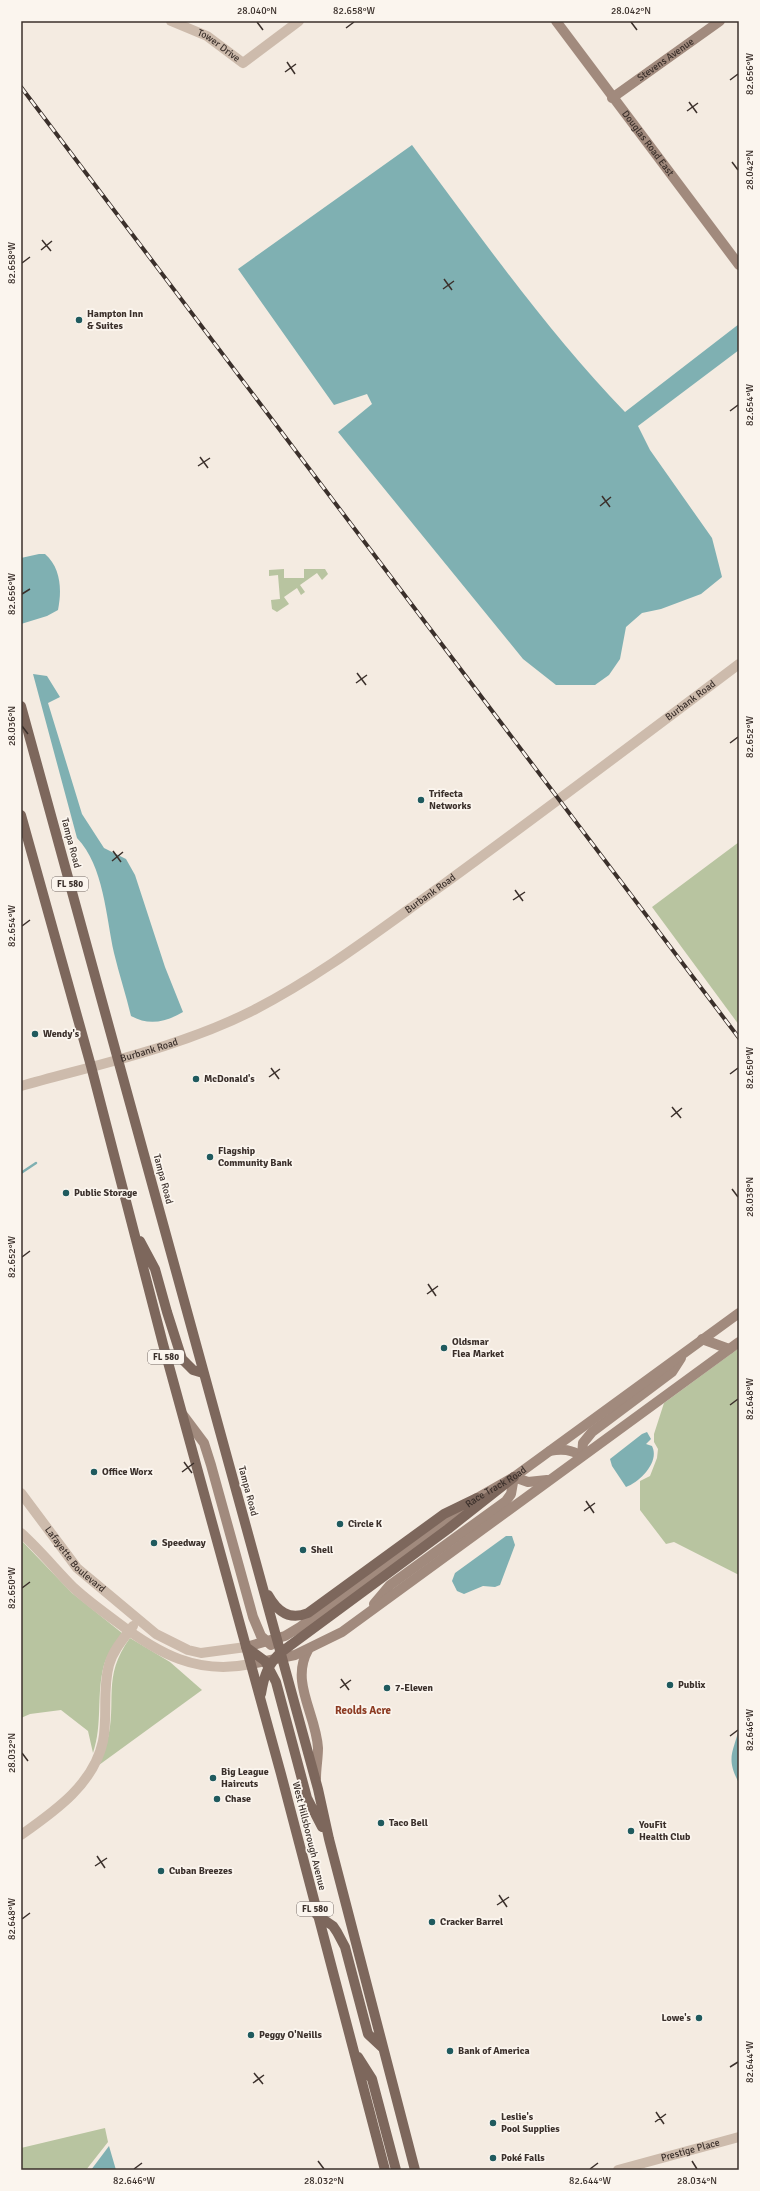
<svg xmlns="http://www.w3.org/2000/svg" width="760" height="2191" font-family="Signika,sans-serif">
<rect width="100%" height="100%" fill="#f4ebe1"/>
<!-- green -->
<path fill="#b8c4a0" d="M284 569V578H304V569H325L328 574 322 580 317 573 300 585 305 592 301 595 297 588 284 597 289 604 277 612 272 609 271 600 280 599 278 575 269 576V570Z
M739 842V1025L652 907Z
M739 1348V1575L674 1542 666 1544 640 1510V1481L650 1476 657 1458 658 1449 654 1442V1434L664 1403Z
M21 1540 72 1593 122 1633C116 1643 107 1654 104 1665 96 1694 103 1724 93 1753L88 1731 61 1710 30 1714 21 1718Z
M130 1638 170 1662 202 1690 99 1765C102 1758 105 1750 107 1742 118 1701 101 1678 130 1638Z
M105 2128 108 2142 86 2170H21V2148Z"/>
<!-- water -->
<path fill="#7fb0b2" d="M412 145C480 236 546 330 625 412L739 324V350L638 426 650 450 712 538 722 577 701 594 661 609 642 613 626 627 620 659 609 675 595 685H556L523 659 338 432 372 404 367 394 334 405 238 269Z
M39 554H45C61 568 62 590 58 610L47 616 21 624V558Z
M33 674 47 676 60 697 48 703 82 814 104 848 126 859 135 875 165 967 183 1012C166 1022 149 1026 131 1016 126 995 119 974 114 953 106 917 104 866 77 838Z
M647 1432 651 1439 646 1444 652 1446C660 1462 640 1482 626 1487L612 1466 610 1459 642 1434Z
M506 1536H512L515 1545 500 1585 495 1587 483 1586 464 1594 457 1591 452 1581 455 1573Z
M739 1728V1783C725 1758 734 1751 739 1728Z
M109 2146 116 2170H91Z"/>
<g fill="none" stroke-linecap="round" stroke-linejoin="round">
<!-- stream -->
<path stroke="#7fb0b2" stroke-width="2.5" d="M21 1173 36 1163"/>
<!-- street -->
<g stroke="#cdbbac" stroke-width="10">
<path id="s1" d="M171 21 207 36 243 63 299 21"/>
<path id="s2" d="M21 1086C99 1064 181 1047 254 1010 322 975 382 928 444 884 543 812 641 738 739 664"/>
<path id="s3" d="M21 1493 77 1568 156 1634 188 1650 201 1653 246 1647"/>
<path d="M21 1533C40 1550 56 1570 74 1588 87 1600 102 1611 117 1622 159 1654 197 1675 251 1664"/>
<path d="M21 1835C55 1811 94 1784 103 1741 108 1716 102 1690 109 1665 113 1650 124 1638 133 1626"/>
<path id="s4" d="M618 2170 739 2137"/>
</g>
<!-- secondary -->
<g stroke="#a18a7d" stroke-width="10">
<path id="s5" d="M556 21 739 265"/>
<path id="s6" d="M612 98 720 21"/>
<path d="M702 1339 729 1349"/>
<path d="M183 1415 204 1443 211 1465 253 1617 261 1636 271 1645"/>
<path d="M550 1451C563 1448 571 1450 582 1456"/>
<path d="M582 1456 583 1443 592 1432 672 1372 681 1358"/>
<path d="M514 1477 528 1482 547 1480"/>
<path d="M374 1604 390 1585 506 1501 511 1494 514 1477"/>
<path id="s7" d="M246 1647 285 1636 300 1627 477 1498 514 1477 739 1313"/>
<path d="M308 1650C290 1682 316 1714 318 1748 318 1758 316 1768 316 1778"/>
<path d="M251 1664 295 1655 342 1632 739 1342"/>
</g>
<!-- primary -->
<path stroke="#7d675c" stroke-width="10" d="M21 706 318 1789 329 1839 415 2170
M21 815 91 1066 163 1344 281 1774 385 2170
M140 1241 155 1269 167 1312 182 1359 193 1370 203 1373
M268 1595C277 1611 289 1621 308 1613L444 1514 477 1498
M246 1647 265 1661 276 1682 307 1798 322 1827
M261 1694C264 1676 267 1666 280 1653L448 1529 514 1477
M317 1915 333 1926 337 1932 345 1947 368 2034 383 2048
M358 2057 372 2079 396 2170"/>
<defs>
<path id="rail" d="M21 87 739 1038"/>
</defs>
<!-- rail casing -->
<use href="#rail" stroke="#3b302b" stroke-width="4"/>
<!-- rail -->
<use href="#rail" stroke="#fbf5ee" stroke-width="2.5" stroke-dasharray="8" stroke-linecap="butt"/>
</g>
<!-- ticks -->
<path fill="none" stroke="#3b302b" stroke-width="1.5" d="M257 22 263 30M631 22 637 30M346 28 354 22M287 62 295 74M285 72 296 64M730 80 738 74M689 102 697 113M687 111 698 103M732 162 738 170M42 240 51 251M41 250 52 241M22 263 30 257M444 279 452 290M443 289 454 281M730 411 738 405M200 457 208 468M198 466 210 458M602 496 610 507M600 506 611 497M22 594 30 589M357 673 366 685M356 683 367 675M22 726 28 734M730 743 738 737M113 851 121 862M112 861 123 852M515 890 523 901M513 900 525 892M22 926 30 920M271 1068 279 1079M730 1074 738 1068M269 1077 280 1069M672 1107 681 1118M671 1117 682 1108M732 1189 738 1197M22 1257 30 1251M428 1284 436 1296M427 1294 438 1286M730 1405 738 1399M184 1462 192 1473M182 1472 194 1463M586 1501 594 1513M584 1511 595 1503M22 1588 30 1582M341 1679 349 1690M340 1688 351 1680M730 1736 738 1730M22 1753 28 1761M97 1856 105 1868M95 1866 107 1858M499 1895 507 1907M497 1905 509 1897M22 1919 30 1913M730 2067 738 2062M254 2073 263 2084M253 2083 264 2075M656 2112 664 2124M655 2122 666 2114M318 2161 324 2169M692 2161 697 2169M134 2169 142 2163M590 2169 598 2163"/>
<!-- markers -->
<g fill="#1f5a5e" stroke="#fbf5ee" stroke-width="1.5">
<circle cx="79" cy="320" r="4"/>
<circle cx="421" cy="800" r="4"/>
<circle cx="35" cy="1034" r="4"/>
<circle cx="196" cy="1079" r="4"/>
<circle cx="210" cy="1157" r="4"/>
<circle cx="66" cy="1193" r="4"/>
<circle cx="444" cy="1348" r="4"/>
<circle cx="94" cy="1472" r="4"/>
<circle cx="340" cy="1524" r="4"/>
<circle cx="154" cy="1543" r="4"/>
<circle cx="303" cy="1550" r="4"/>
<circle cx="670" cy="1685" r="4"/>
<circle cx="387" cy="1688" r="4"/>
<circle cx="213" cy="1778" r="4"/>
<circle cx="217" cy="1799" r="4"/>
<circle cx="381" cy="1823" r="4"/>
<circle cx="631" cy="1831" r="4"/>
<circle cx="161" cy="1871" r="4"/>
<circle cx="432" cy="1922" r="4"/>
<circle cx="699" cy="2018" r="4"/>
<circle cx="251" cy="2035" r="4"/>
<circle cx="450" cy="2051" r="4"/>
<circle cx="493" cy="2123" r="4"/>
<circle cx="493" cy="2158" r="4"/>
</g>
<g text-anchor="middle" dominant-baseline="central" stroke-width="3.5" stroke-linejoin="round" paint-order="stroke">
<!-- shield labels -->
<g fill="#fbf5ee" stroke="#756b66" stroke-width="1">
<rect x="52" y="877" width="36" height="14" rx="3"/>
<rect x="148" y="1350" width="36" height="14" rx="3"/>
<rect x="297" y="1902" width="36" height="14" rx="3"/>
</g>
<g font-size="9" font-weight="bold" fill="#3b302b">
<text x="70" y="884">FL 580</text>
<text x="166" y="1357">FL 580</text>
<text x="315" y="1909">FL 580</text>
</g>
<!-- street labels -->
<g font-size="10" fill="#3b302b" stroke="#fbf5ee">
<text stroke="none"><textPath href="#s1" startOffset="54">Tower Drive</textPath></text>
<text stroke="none"><textPath href="#s6" startOffset="66">Stevens Avenue</textPath></text>
<text stroke="none"><textPath href="#s5" startOffset="153">Douglas Road East</textPath></text>
<text stroke="none"><textPath href="#s2" startOffset="781">Burbank Road</textPath></text>
<text transform="translate(71 843) rotate(75)">Tampa Road</text>
<text stroke="none"><textPath href="#s2" startOffset="457">Burbank Road</textPath></text>
<text stroke="none"><textPath href="#s2" startOffset="133">Burbank Road</textPath></text>
<text transform="translate(163 1179) rotate(75)">Tampa Road</text>
<text stroke="none"><textPath href="#s7" startOffset="299">Race Track Road</textPath></text>
<text transform="translate(248 1491) rotate(75)">Tampa Road</text>
<text stroke="none"><textPath href="#s3" startOffset="86">Lafayette Boulevard</textPath></text>
<text transform="translate(309 1836) rotate(76)">West Hillsborough Avenue</text>
<text stroke="none"><textPath href="#s4" startOffset="75">Prestige Place</textPath></text>
</g>
<!-- poi labels -->
<g font-size="10" font-weight="bold" fill="#3b302b" stroke="#fbf5ee" text-anchor="start">
<text x="87" y="314">Hampton Inn<tspan x="87" dy="12">&amp; Suites</tspan></text>
<text x="429" y="794">Trifecta<tspan x="429" dy="12">Networks</tspan></text>
<text x="43" y="1034">Wendy's</text>
<text x="204" y="1079">McDonald's</text>
<text x="218" y="1151">Flagship<tspan x="218" dy="12">Community Bank</tspan></text>
<text x="74" y="1193">Public Storage</text>
<text x="452" y="1342">Oldsmar<tspan x="452" dy="12">Flea Market</tspan></text>
<text x="102" y="1472">Office Worx</text>
<text x="348" y="1524">Circle K</text>
<text x="162" y="1543">Speedway</text>
<text x="311" y="1550">Shell</text>
<text x="678" y="1685">Publix</text>
<text x="395" y="1688">7-Eleven</text>
<text x="221" y="1772">Big League<tspan x="221" dy="12">Haircuts</tspan></text>
<text x="225" y="1799">Chase</text>
<text x="389" y="1823">Taco Bell</text>
<text x="639" y="1825">YouFit<tspan x="639" dy="12">Health Club</tspan></text>
<text x="169" y="1871">Cuban Breezes</text>
<text x="440" y="1922">Cracker Barrel</text>
<text x="691" y="2018" text-anchor="end">Lowe's</text>
<text x="259" y="2035">Peggy O'Neills</text>
<text x="458" y="2051">Bank of America</text>
<text x="501" y="2117">Leslie's<tspan x="501" dy="12">Pool Supplies</tspan></text>
<text x="501" y="2158">Poké Falls</text>
</g>
<!-- neighbourhood labels -->
<g font-size="11" font-weight="bold" fill="#8c3b22" stroke="#fbf5ee">
<text x="363" y="1710">Reolds Acre</text>
</g>
</g>
<!-- border -->
<rect width="760" height="2191" fill="none" stroke="#fbf5ee" stroke-width="44"/>
<rect x="22" y="22" width="716" height="2147" fill="none" stroke="#3b302b" stroke-width="1.5"/>
<g font-size="10" text-anchor="middle" fill="#3b302b">
<text x="257" y="14">28.040°N</text>
<text x="354" y="14">82.658°W</text>
<text x="631" y="14">28.042°N</text>
<text transform="translate(749 74) rotate(-90)" y="4">82.656°W</text>
<text transform="translate(749 170) rotate(-90)" y="4">28.042°N</text>
<text transform="translate(11 263) rotate(-90)" y="4">82.658°W</text>
<text transform="translate(749 405) rotate(-90)" y="4">82.654°W</text>
<text transform="translate(11 594) rotate(-90)" y="4">82.656°W</text>
<text transform="translate(11 726) rotate(-90)" y="4">28.036°N</text>
<text transform="translate(749 737) rotate(-90)" y="4">82.652°W</text>
<text transform="translate(11 926) rotate(-90)" y="4">82.654°W</text>
<text transform="translate(749 1068) rotate(-90)" y="4">82.650°W</text>
<text transform="translate(749 1197) rotate(-90)" y="4">28.038°N</text>
<text transform="translate(11 1257) rotate(-90)" y="4">82.652°W</text>
<text transform="translate(749 1399) rotate(-90)" y="4">82.648°W</text>
<text transform="translate(11 1588) rotate(-90)" y="4">82.650°W</text>
<text transform="translate(749 1730) rotate(-90)" y="4">82.646°W</text>
<text transform="translate(11 1753) rotate(-90)" y="4">28.032°N</text>
<text transform="translate(11 1919) rotate(-90)" y="4">82.648°W</text>
<text transform="translate(749 2062) rotate(-90)" y="4">82.644°W</text>
<text x="134" y="2184">82.646°W</text>
<text x="324" y="2184">28.032°N</text>
<text x="590" y="2184">82.644°W</text>
<text x="697" y="2184">28.034°N</text>
</g>
</svg>
